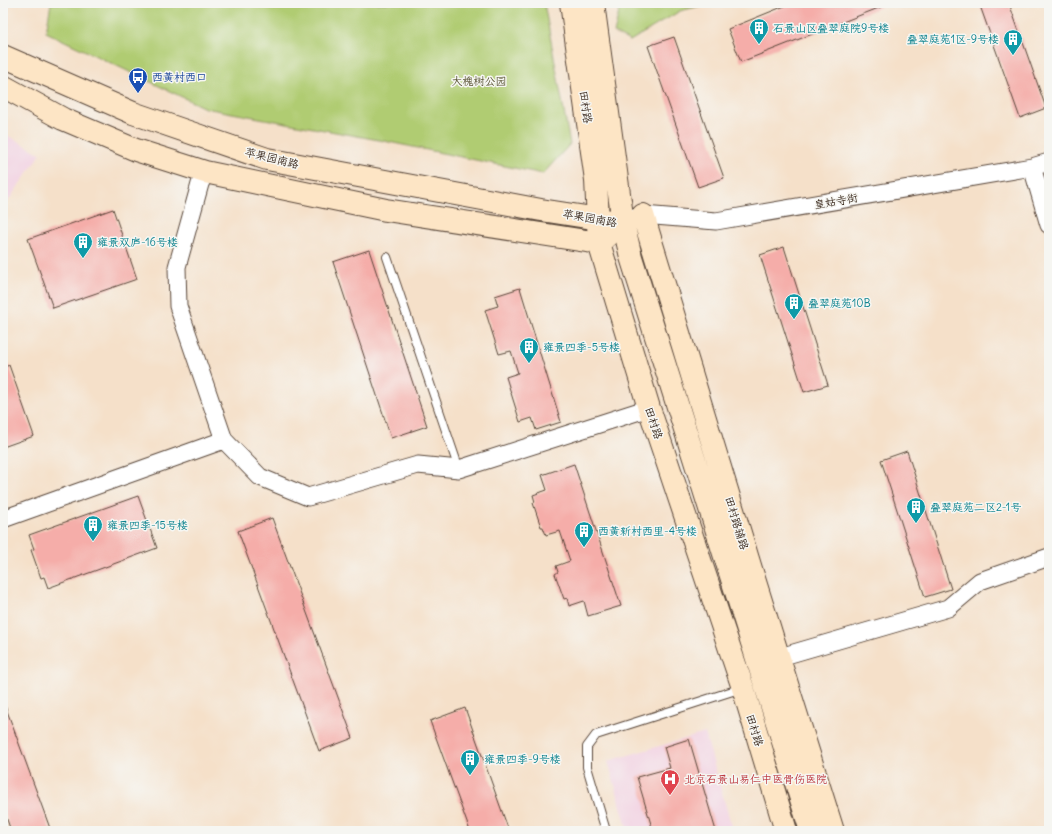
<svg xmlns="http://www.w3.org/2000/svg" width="1052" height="834" font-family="Delius,'LXGW WenKai TC',sans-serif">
<rect width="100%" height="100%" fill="#f6f6f2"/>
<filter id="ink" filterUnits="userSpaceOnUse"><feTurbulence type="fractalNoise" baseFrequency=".025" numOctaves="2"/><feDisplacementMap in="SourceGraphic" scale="8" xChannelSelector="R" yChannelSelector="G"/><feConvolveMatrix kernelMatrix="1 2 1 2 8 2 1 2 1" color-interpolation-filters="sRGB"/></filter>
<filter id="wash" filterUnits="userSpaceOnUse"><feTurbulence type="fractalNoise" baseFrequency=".012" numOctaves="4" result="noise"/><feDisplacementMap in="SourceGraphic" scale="16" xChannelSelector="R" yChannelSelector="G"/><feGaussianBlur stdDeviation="0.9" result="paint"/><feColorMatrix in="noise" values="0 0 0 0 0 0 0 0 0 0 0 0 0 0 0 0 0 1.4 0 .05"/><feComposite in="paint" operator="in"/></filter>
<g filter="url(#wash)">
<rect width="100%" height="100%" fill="#f5e0c9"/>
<!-- built -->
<path fill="#f2cfe1" d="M3 133 41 154 3 208Z
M705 733 733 831H628L608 761Z"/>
<!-- green -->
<path fill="#b0cc72" stroke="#767b48" d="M51 3H544L570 144 543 174 384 141 205 108 46 32Z
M621 3H712L680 11 630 41 614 33Z"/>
<g id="blocks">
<!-- building -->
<path fill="#f5ada9" d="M792 3H880L881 7 741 62 728 29Z
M979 3H1009L1046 108 1020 118Z
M674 37 724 178 698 187 648 46Z
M113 209 137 279 53 308 28 239Z
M784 247 828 385 804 392 760 255Z
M369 250 427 426 391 438 333 262Z
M520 288 561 422 536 430 532 418 520 422 506 377 518 373 511 351 499 354 485 310 498 306 495 296Z
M9 365 34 436 3 447V368Z
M907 451 951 589 925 597 881 460Z
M574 464 621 606 588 616 584 601 569 606 567 598 564 599 555 574 558 572 556 566 570 561 560 531 546 535 543 527H541L533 503 535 502 533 495 547 490 542 475Z
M138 496 157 548 48 588 44 577 41 578 31 550 34 549 29 535Z
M272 518 353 738 319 751 238 531Z
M3 700 51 831H11L3 808Z
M465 708 509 831H470L430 721Z
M689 739 716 831H653L637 777 670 768 664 747Z"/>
</g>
</g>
<g filter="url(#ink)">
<use href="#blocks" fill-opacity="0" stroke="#574538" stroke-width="1"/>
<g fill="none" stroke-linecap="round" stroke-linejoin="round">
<defs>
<path id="lane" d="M387 257 459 469
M606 831 587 767V747L596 735 742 688"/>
<path id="street" d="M1032 167 1049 225
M632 219 643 215 716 221 1032 167 1049 162
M224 440 260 477 308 497 418 465 459 469 649 408
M3 519 224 440 178 306 177 267 200 184 205 172
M780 657 948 608 980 581 1049 557"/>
<path id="secondary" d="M571 3 596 180 599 243 649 408 743 688 786 831
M593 3 623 223 631 257 811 831
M3 56 133 113 267 159 541 210 612 221
M3 86 63 119 136 150 205 172 386 210 599 243 609 234
M643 215 751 569 833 831"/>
</defs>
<!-- lane casing -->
<use href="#lane" stroke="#574538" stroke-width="10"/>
<!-- street casing -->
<use href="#street" stroke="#574538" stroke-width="19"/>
<!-- secondary casing -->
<use href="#secondary" stroke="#574538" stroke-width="24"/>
<!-- lane -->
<use href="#lane" stroke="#fff" stroke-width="8"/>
<!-- street -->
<use href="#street" stroke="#fff" stroke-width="17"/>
<!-- secondary -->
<use href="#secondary" stroke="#fde5c5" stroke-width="22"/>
</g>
</g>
<!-- icons -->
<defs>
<symbol id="building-pin" viewBox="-11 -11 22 30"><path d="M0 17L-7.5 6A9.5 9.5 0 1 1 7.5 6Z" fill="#0f9aa8" stroke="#f6f6f2"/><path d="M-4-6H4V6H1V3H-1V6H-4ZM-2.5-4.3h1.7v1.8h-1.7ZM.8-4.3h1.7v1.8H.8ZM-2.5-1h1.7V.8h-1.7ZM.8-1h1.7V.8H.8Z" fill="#fff"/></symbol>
<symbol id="bus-pin" viewBox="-11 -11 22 30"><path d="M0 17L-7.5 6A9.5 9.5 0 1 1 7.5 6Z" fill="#1a4fb4" stroke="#f6f6f2"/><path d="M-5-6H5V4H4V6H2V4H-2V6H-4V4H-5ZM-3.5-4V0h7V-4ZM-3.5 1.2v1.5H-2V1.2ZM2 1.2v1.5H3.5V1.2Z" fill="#fff"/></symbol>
<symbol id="hospital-pin" viewBox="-11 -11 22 30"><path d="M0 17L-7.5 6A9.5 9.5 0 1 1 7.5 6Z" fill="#e0444e" stroke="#f6f6f2"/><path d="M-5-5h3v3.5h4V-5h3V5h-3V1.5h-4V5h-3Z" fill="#fff"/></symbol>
</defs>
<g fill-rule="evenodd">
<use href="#building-pin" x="748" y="17" width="22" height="30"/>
<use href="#building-pin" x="1002" y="28" width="22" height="30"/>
<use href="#bus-pin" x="127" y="66" width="22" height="30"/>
<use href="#building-pin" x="72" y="231" width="22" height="30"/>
<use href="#building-pin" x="783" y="292" width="22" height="30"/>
<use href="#building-pin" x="518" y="336" width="22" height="30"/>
<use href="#building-pin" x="905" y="496" width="22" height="30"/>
<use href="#building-pin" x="82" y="514" width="22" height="30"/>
<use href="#building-pin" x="573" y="520" width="22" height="30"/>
<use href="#building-pin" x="459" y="748" width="22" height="30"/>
<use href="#hospital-pin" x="659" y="768" width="22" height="30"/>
</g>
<g text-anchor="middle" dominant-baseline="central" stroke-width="3" stroke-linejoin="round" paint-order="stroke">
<!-- culture labels -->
<g font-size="11" fill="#0d838f" stroke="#f6f6f2" text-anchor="start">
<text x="773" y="28">石景山区叠翠庭院9号楼</text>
<text x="999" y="39" text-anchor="end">叠翠庭苑1区-9号楼</text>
<text x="97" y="242">雍景双庐-16号楼</text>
<text x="808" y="303">叠翠庭苑10B</text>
<text x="543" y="347">雍景四季-5号楼</text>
<text x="930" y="507">叠翠庭苑二区2-1号</text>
<text x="107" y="525">雍景四季-15号楼</text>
<text x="598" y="531">西黄新村西里-4号楼</text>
<text x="484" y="759">雍景四季-9号楼</text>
</g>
<!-- transit labels -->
<g font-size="11" fill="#164399" stroke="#f6f6f2" text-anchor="start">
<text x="152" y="77">西黄村西口</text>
</g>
<!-- park labels -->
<g font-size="11" fill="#585233" stroke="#f6f6f2">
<text x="479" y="81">大槐树公园</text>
</g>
<!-- street labels -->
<g font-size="11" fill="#3b2a1e" stroke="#f6f6f2">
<text transform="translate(586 107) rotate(82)">田村路</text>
<text transform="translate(272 158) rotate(14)">苹果园南路</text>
<text transform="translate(836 201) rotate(-10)">皇姑寺街</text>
<text transform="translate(590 218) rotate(10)">苹果园南路</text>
<text transform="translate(654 423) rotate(72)">田村路</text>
<text transform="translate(737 523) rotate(73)">田村路辅路</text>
<text transform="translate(755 730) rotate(73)">田村路</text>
</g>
<!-- health labels -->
<g font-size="11" fill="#be3a42" stroke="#f6f6f2" text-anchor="start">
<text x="684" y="779">北京石景山易仁中医骨伤医院</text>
</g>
</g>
<!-- margin -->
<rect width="1052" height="834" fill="none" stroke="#f6f6f2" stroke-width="16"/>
</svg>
